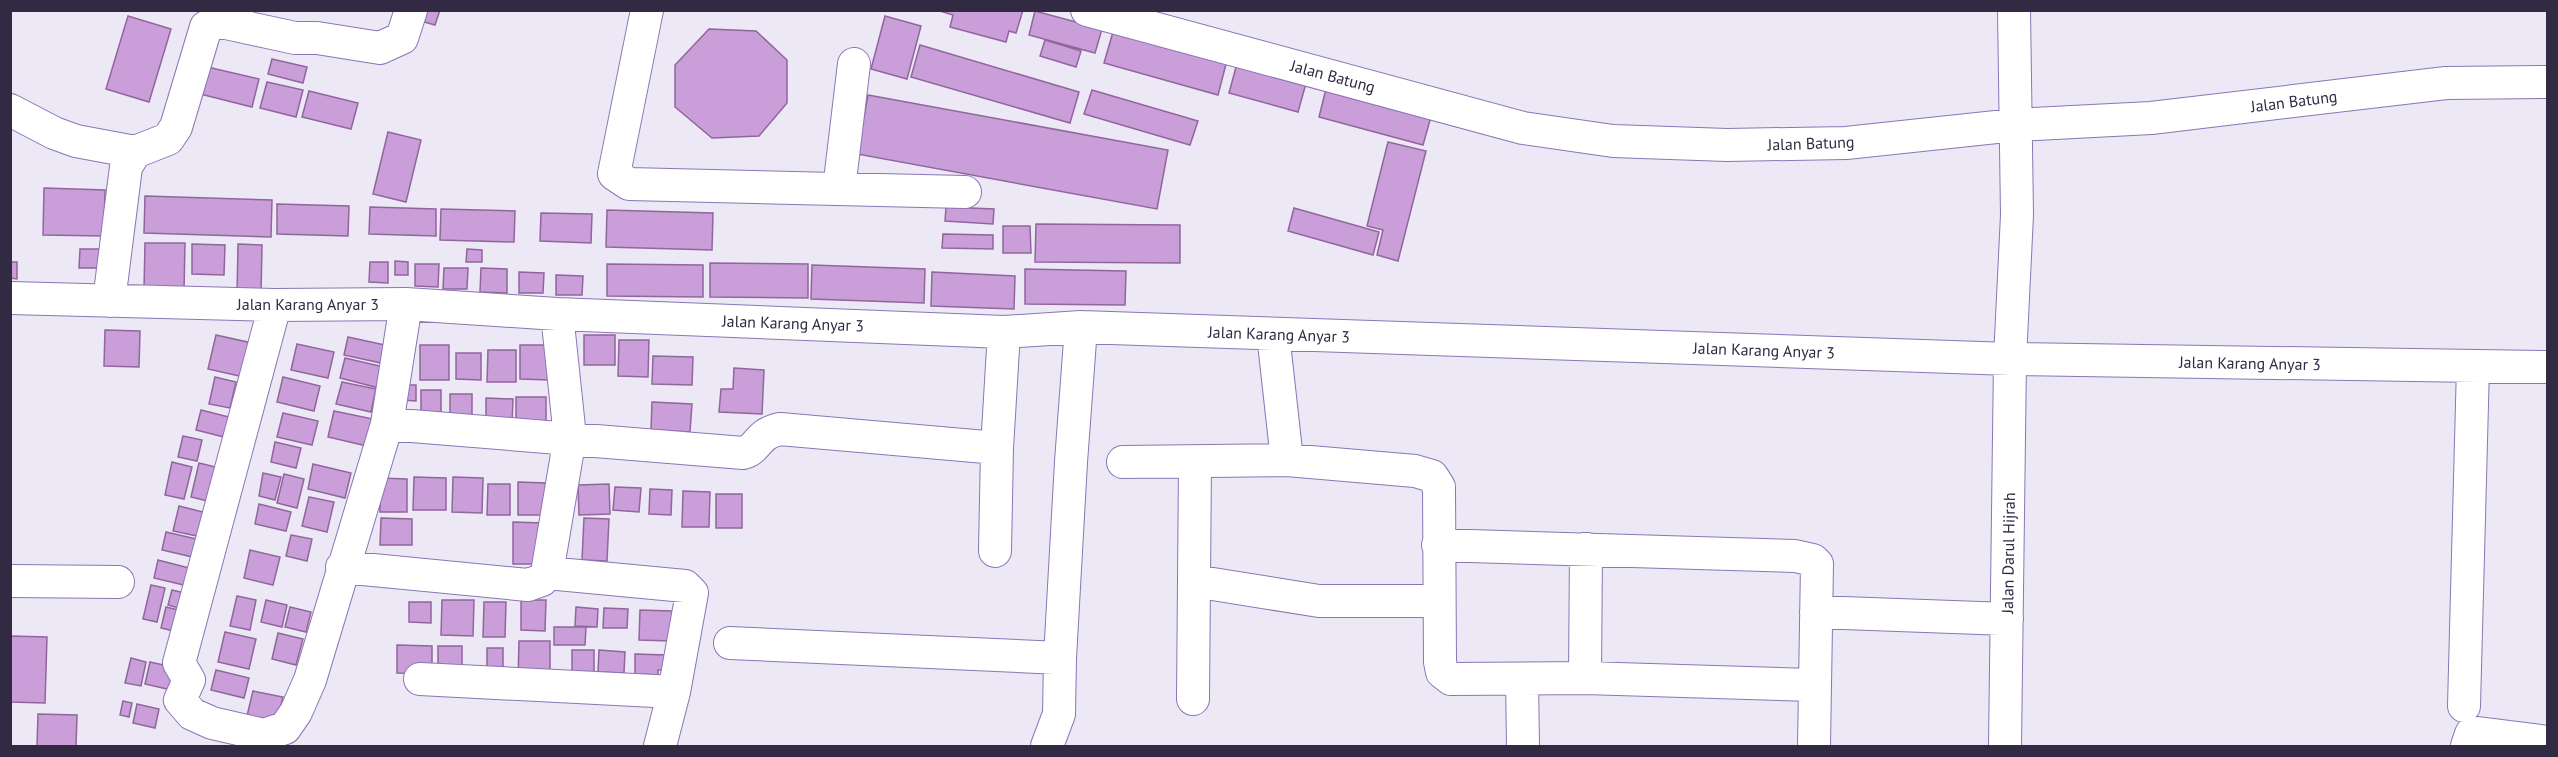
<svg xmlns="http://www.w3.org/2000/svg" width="2558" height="757" font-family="'PT Sans',sans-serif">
<rect width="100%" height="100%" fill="#ece8f6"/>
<!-- building -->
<path fill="#ca9ed8" stroke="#90669d" stroke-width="1.5" d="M417 10H440L435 25 414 19Z
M1023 10 1016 33 1009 31 1006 42 950 27 953 15 940 11Z
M1035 11 1102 29 1095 53 1029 35Z
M128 16 171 29 149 102 106 89Z
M885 16 921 26 907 79 871 69Z
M709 29 756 31 787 60V103L759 136 712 138 675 107V65Z
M1113 32 1226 64 1218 95 1104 63Z
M1045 40 1081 51 1076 67 1040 56Z
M920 45 1079 92 1070 123 911 77Z
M1239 56 1308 76 1298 112 1229 93Z
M272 59 307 67 303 83 268 74Z
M203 66 259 79 252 107 196 93Z
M267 82 303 90 296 117 260 108Z
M1327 85 1432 113 1423 145 1319 117Z
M1092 90 1198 121 1190 145 1084 114Z
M309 91 358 103 351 129 302 117Z
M868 95 1168 150 1157 209 857 154Z
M388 132 421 140 406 202 373 194Z
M1388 142 1426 151 1398 261 1377 255 1383 230 1367 226Z
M44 188 105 190 104 236 43 235Z
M145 196 272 200 271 237 144 233Z
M277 204 349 206 348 236 277 234Z
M370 207 436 209V236L369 234Z
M946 207 994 209 993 224 945 221Z
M1294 208 1379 232 1373 255 1288 231Z
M441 209 515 211 514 242 440 240Z
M607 210 713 213 712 250 606 247Z
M541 213 592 214 591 243 540 241Z
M1036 224 1180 225V263L1035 262Z
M1003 226H1030L1031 253H1003Z
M943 234 993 235V249L942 248Z
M145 243H185L184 291 144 289Z
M192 244 225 245 224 275 192 274Z
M238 244 262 245 261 296 237 295Z
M80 249H100L99 268H79Z
M467 249 482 250V262H466Z
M395 261 408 262V275H395Z
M10 262H17V279L10 278Z
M370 262H388V283L369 282Z
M710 263 808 264V298L710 297Z
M415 264H439L438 287 415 286Z
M607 264 703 265V297L607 296Z
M812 265 925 269 924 303 811 299Z
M444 268H468L467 289H443Z
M481 268 507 269V293L480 292Z
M1025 269 1126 271 1125 305 1025 304Z
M519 272 544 273 543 293H519Z
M932 272 1015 276 1014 309 931 306Z
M556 275 583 276 582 295H556Z
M105 330 140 331 139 367 104 366Z
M216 335 261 345 253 379 208 369Z
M584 335H615V365H584Z
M348 337 385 345 381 363 344 355Z
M619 340H649L648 377 618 376Z
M297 344 334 352 328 378 291 370Z
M420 345H449V380H420Z
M520 345H551L550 380 520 379Z
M488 350H516V382H487Z
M456 353H481V380L456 379Z
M653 356 693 357 692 385 652 384Z
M345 358 384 367 379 388 340 378Z
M734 368 764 370 762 414 719 412 721 389H733Z
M215 377 236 382 230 408 209 404Z
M283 377 320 386 314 411 277 402Z
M342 382 376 389 371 412 336 404Z
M401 385H416V401L401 400Z
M421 390H441V420H421Z
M450 394H472V420H450Z
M516 397H546V426L516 425Z
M486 398 513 399 512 424H486Z
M652 402 692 404 690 432 651 430Z
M201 410 229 417 224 437 196 430Z
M334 411 373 419 367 446 328 437Z
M283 413 318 421 312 445 277 437Z
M183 436 202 440 197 461 178 457Z
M275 442 301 448 296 468 271 462Z
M172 462 192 467 184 499 165 495Z
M199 463 224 469 216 503 191 497Z
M313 464 351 473 345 498 308 489Z
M263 473 281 477 275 500 259 496Z
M284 474 304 479 297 508 277 503Z
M414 477 446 478V510H413Z
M453 477 483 478 482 513 452 512Z
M380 478 407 479V512H380Z
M518 482 546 483V515H518Z
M488 484H510V515H487Z
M609 484 610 514 579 515 578 485Z
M615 487 641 488 639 512 613 510Z
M650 489 672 490 671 515 649 514Z
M683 491 710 492 709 527H682Z
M716 494H742V528H716Z
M309 497 334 502 327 532 302 526Z
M259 504 291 512 286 531 255 524Z
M179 506 203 512 197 536 173 531Z
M381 518 412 519V545H380Z
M584 518 609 519 607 561 582 560Z
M513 522 543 523 542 564H513Z
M166 532 201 540 197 558 162 550Z
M291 535 312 539 307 561 286 556Z
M250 550 280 557 273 585 244 578Z
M158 560 193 569 188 586 154 578Z
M151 585 165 588 157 622 143 619Z
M172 590 189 594 186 610 168 605Z
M237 596 256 600 250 630 230 626Z
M266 600 287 605 282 627 261 622Z
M442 600H474L473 636 441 635Z
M521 600H546L545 631 521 630Z
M409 602H431V623L409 622Z
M484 602H506L505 637H483Z
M166 607 183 611 178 632 161 628Z
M290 607 311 612 306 632 285 627Z
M576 607 598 609 597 627 575 626Z
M604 608 628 609 627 628H603Z
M640 610 672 611 671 641 639 640Z
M554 627H586L585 645H554Z
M225 632 256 639 249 669 218 662Z
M278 633 303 639 296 665 272 659Z
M10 636 47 637 45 703 10 702Z
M519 641H550V680H518Z
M397 645 432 646V674L397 673Z
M438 646H462V675H438Z
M487 648H503V673H487Z
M572 650H594V672H572Z
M599 650 625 652 624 673 598 672Z
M635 654 667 655V670H658V675L635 674Z
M131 658 146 662 141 686 125 683Z
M150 662 182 669 176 691 145 684Z
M216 670 249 678 244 698 211 690Z
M253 691 283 697 276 727 246 720Z
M123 701 132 703 129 717 120 715Z
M137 704 159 709 155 728 133 723Z
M38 714 77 715 76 746H37Z"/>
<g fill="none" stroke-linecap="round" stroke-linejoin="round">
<defs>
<path id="minor" d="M647 10 614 174 629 184 965 192
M1087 10 1523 128 1613 141 1727 145 1846 143 2015 125 2151 118 2446 83 2548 82
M10 110 54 133 76 141 135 152
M839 189 854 64
M10 298 275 305 406 304 557 314 1004 332 1081 327 2010 359 2548 367
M109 301 126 167 135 152 168 139 176 127 206 27 217 21 295 38H317L380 48 402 38 411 10
M275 305 179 663 189 680 180 700 192 714 212 723 264 735 285 728 296 712 310 680 387 424 406 304
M1273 334 1287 460
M387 424 743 453C759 449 756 434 780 429L997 448
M1123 462 1287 460 1415 471 1432 476 1439 487 1440 662 1442 672 1451 679 1585 678 1814 685
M1438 545 1795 556 1813 560 1817 564 1814 746
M995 551 997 448 1004 332
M342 567 528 585 542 580 547 573 570 437 557 314
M547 573 685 586 692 593 674 692 660 746
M10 581 118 582
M1194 581 1319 601H1438
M1816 612 2007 619
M730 643 1060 658
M1585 678 1586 549
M420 679 674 692
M1522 679 1523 746
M1193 699 1195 462
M2464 706 2473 366
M1047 746 1059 714 1060 658 1071 462 1081 327
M2005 746 2010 359 2017 215 2014 10
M2467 746 2471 734 2478 733 2548 742"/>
</defs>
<!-- minor casing -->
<use href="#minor" stroke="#8a76b4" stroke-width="34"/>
<!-- minor -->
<use href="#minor" stroke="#fff" stroke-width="32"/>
</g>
<g text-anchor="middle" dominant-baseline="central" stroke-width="4.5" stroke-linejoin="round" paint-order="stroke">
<!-- street labels -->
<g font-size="16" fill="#322943" stroke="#fff">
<text transform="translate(1333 76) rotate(15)">Jalan Batung</text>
<text transform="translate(2294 101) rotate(-7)">Jalan Batung</text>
<text transform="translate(1811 143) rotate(-2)">Jalan Batung</text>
<text x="308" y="304">Jalan Karang Anyar 3</text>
<text transform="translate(793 323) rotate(2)">Jalan Karang Anyar 3</text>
<text transform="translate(1279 334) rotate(2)">Jalan Karang Anyar 3</text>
<text transform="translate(1764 350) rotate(2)">Jalan Karang Anyar 3</text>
<text transform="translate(2250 363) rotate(1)">Jalan Karang Anyar 3</text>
<text transform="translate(2008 553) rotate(-89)">Jalan Darul Hijrah</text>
</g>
</g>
<!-- border -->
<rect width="2558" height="757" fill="none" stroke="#322943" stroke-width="24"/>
</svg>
